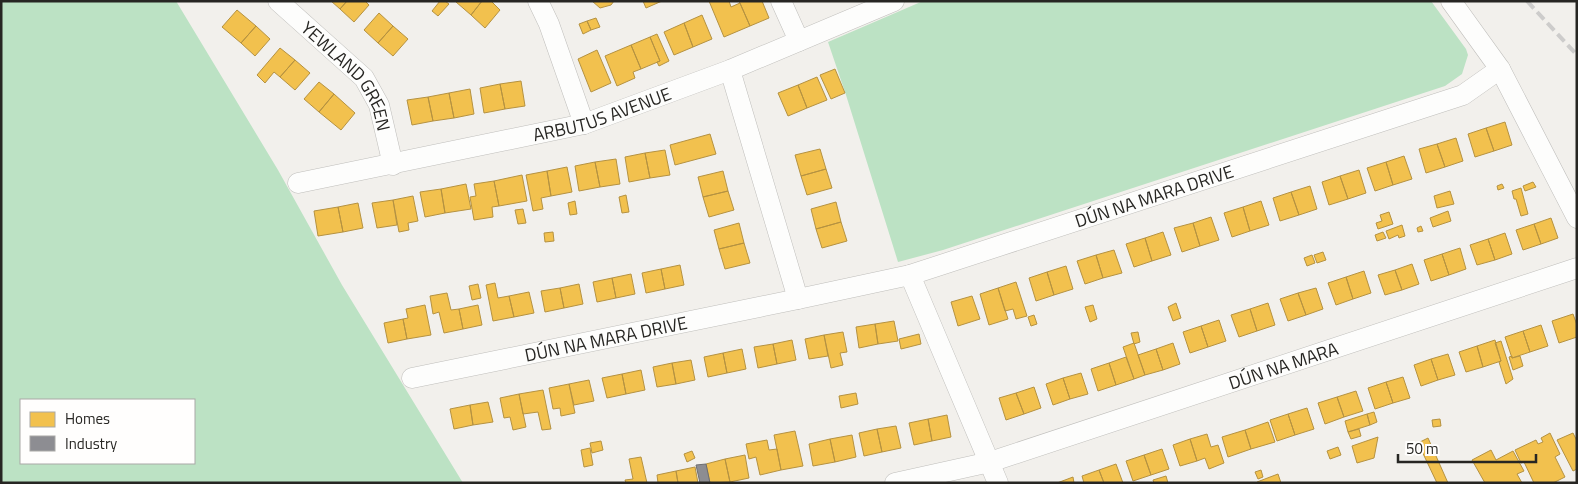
<svg xmlns="http://www.w3.org/2000/svg" width="1578" height="484" font-family="'Titillium Web',sans-serif">
<rect width="100%" height="100%" fill="#f2f0ec"/>
<!-- green -->
<path fill="#bce2c4" fill-rule="evenodd" d="M1 1H176L278 170 342 285 463 483H1ZM21 400H194V463H21Z
M923 1H1431L1466 49 1468 55 1462 74 1445 86 943 250 898 262 846 95 828 42Z"/>
<!-- homes -->
<path fill="#f2c14e" stroke="#b59241" d="M331 1H347L340 9Z
M347 1H365L369 5 354 22 340 9Z
M440 1H445L449 4 438 16 432 11Z
M457 1H482L471 15 456 2Z
M482 1H491L500 10 485 28 471 15Z
M592 1H614L611 5 600 8Z
M643 1H662L646 8Z
M709 1H729L731 7 740 3 750 26 724 37Z
M739 1H762L769 18 750 26Z
M237 10 256 26 241 43 222 27Z
M379 13 393 26 378 43 364 30Z
M702 15 712 39 693 47 684 23Z
M596 18 600 27 591 30 587 21Z
M587 21 591 30 583 34 579 24Z
M684 23 693 47 674 55 664 32Z
M256 26 270 39 255 56 241 43Z
M393 26 408 39 393 56 378 43Z
M657 34 669 61 659 66 657 62 660 61 650 37Z
M650 37 660 61 641 69 631 45Z
M631 45 641 69 633 72 635 78 617 86 605 56Z
M280 48 295 60 280 77 274 72 265 83 257 75Z
M597 50 611 83 591 92 578 59Z
M295 60 310 73 295 90 280 77Z
M835 69 845 93 831 99 820 75Z
M817 77 827 100 807 108 798 85Z
M521 81 525 106 505 109 500 84Z
M319 82 334 94 319 112 304 99Z
M500 84 505 109 484 113 480 88Z
M798 85 807 108 788 116 778 93Z
M470 89 474 114 454 118 449 93Z
M449 93 454 118 433 121 428 97Z
M334 94 355 113 341 130 319 112Z
M428 97 433 121 412 125 407 100Z
M1505 122 1512 145 1494 151 1486 128Z
M1486 128 1494 151 1475 157 1468 134Z
M710 134 716 154 675 165 670 145Z
M1456 138 1463 161 1445 167 1437 144Z
M1437 144 1445 167 1426 173 1419 149Z
M820 149 826 169 801 176 795 155Z
M665 150 670 175 650 178 645 153Z
M645 153 650 178 629 182 625 157Z
M1404 156 1412 179 1393 185 1386 162Z
M616 159 620 184 600 187 595 162Z
M595 162 600 187 579 191 575 166Z
M1386 162 1393 185 1375 191 1367 168Z
M567 167 572 192 551 196 547 171Z
M826 169 832 188 807 195 801 176Z
M1359 170 1366 193 1348 199 1340 176Z
M547 171 551 196 541 198 543 209 533 211 526 175Z
M723 171 728 191 703 197 698 177Z
M522 175 527 201 499 206 494 181Z
M1340 176 1348 199 1329 205 1322 182Z
M494 181 499 206 492 207 493 217 474 220 470 197 476 196 474 184Z
M1533 182 1536 187 1525 191 1523 186Z
M466 184 471 209 445 213 441 189Z
M1502 184 1504 188 1498 190 1497 186Z
M1310 186 1317 209 1299 215 1291 192Z
M1521 188 1528 214 1521 216 1516 199H1514L1512 191Z
M441 189 445 213 425 217 420 192Z
M728 191 734 210 709 217 703 197Z
M1450 191 1454 204 1437 208 1434 196Z
M1291 192 1299 215 1280 221 1273 198Z
M626 195 629 212 622 213 619 197Z
M413 196 418 221 408 223 409 230 399 232 393 200Z
M393 200 397 225 377 228 372 203Z
M575 201 577 214 570 215 568 203Z
M1261 201 1269 225 1250 231 1243 207Z
M836 202 841 222 816 229 811 209Z
M358 203 363 228 343 232 338 207Z
M338 207 343 232 318 236 314 211Z
M1243 207 1250 231 1232 237 1224 213Z
M523 209 526 223 518 224 515 210Z
M1448 211 1451 221 1433 227 1430 218Z
M1389 212 1393 224 1378 229 1376 223 1382 221 1380 215Z
M1211 217 1219 240 1200 246 1193 223Z
M1551 218 1558 238 1541 244 1534 224Z
M841 222 847 241 822 248 816 229Z
M739 223 744 243 719 249 714 230Z
M1193 223 1200 246 1182 252 1174 228Z
M1534 224 1541 244 1523 250 1516 230Z
M1402 225 1405 236 1399 238 1398 235 1389 239 1386 231Z
M1421 226 1423 231 1418 232 1417 228Z
M553 232 554 241 545 242 544 233Z
M1163 232 1171 255 1152 261 1145 238Z
M1383 232 1386 238 1377 241 1375 235Z
M1505 233 1512 254 1495 260 1488 239Z
M1145 238 1152 261 1134 267 1126 244Z
M1488 239 1495 260 1477 265 1470 245Z
M744 243 750 263 725 269 719 249Z
M1460 248 1466 269 1449 275 1442 254Z
M1114 250 1122 273 1103 278 1096 255Z
M1323 252 1326 260 1317 263 1314 255Z
M1442 254 1449 275 1431 281 1424 260Z
M1096 255 1103 278 1085 284 1077 261Z
M1312 255 1315 263 1307 266 1304 258Z
M1412 264 1419 284 1402 290 1395 270Z
M680 265 684 285 665 289 661 269Z
M1066 266 1073 289 1054 295 1047 272Z
M661 269 665 289 646 293 642 273Z
M1395 270 1402 290 1385 295 1378 275Z
M1364 271 1371 293 1353 299 1346 277Z
M1047 272 1054 295 1036 301 1029 278Z
M631 274 635 294 616 298 612 278Z
M1346 277 1353 299 1336 305 1328 283Z
M612 278 616 298 597 302 593 282Z
M1016 282 1027 316 1016 319 1013 309 1005 311 998 288Z
M495 283 498 298 509 296 514 317 493 321 486 285Z
M478 284 481 298 472 300 469 286Z
M579 284 583 304 564 308 560 288Z
M560 288 564 308 545 312 541 291Z
M998 288 1008 319 989 325 980 294Z
M1316 288 1323 309 1306 315 1298 293Z
M529 292 534 313 514 317 509 296Z
M447 293 451 310 459 309 463 329 444 333 439 312 433 314 430 296Z
M1298 293 1306 315 1288 321 1280 299Z
M972 296 980 319 958 326 951 302Z
M1176 303 1181 318 1173 321 1168 307Z
M1268 303 1275 325 1257 331 1250 309Z
M425 305 431 335 407 339 403 319 408 318 406 309Z
M478 305 482 325 463 329 459 309Z
M1093 305 1097 319 1090 322 1085 307Z
M1250 309 1257 331 1239 337 1231 315Z
M1573 314 1577 325V337L1559 343 1552 321Z
M1034 315 1037 324 1031 326 1028 317Z
M403 319 407 339 388 343 384 323Z
M1219 320 1226 341 1208 347 1201 326Z
M894 321 898 341 878 344 875 324Z
M875 324 878 344 859 348 856 327Z
M1541 325 1548 346 1530 352 1523 331Z
M1201 326 1208 347 1190 353 1183 332Z
M1523 331 1530 352 1512 358 1505 337Z
M843 332 847 352 840 353 843 365 831 368 824 335Z
M1138 332 1140 342 1134 344 1131 333Z
M919 334 921 344 901 349 899 339Z
M824 335 828 356 809 359 805 339Z
M792 340 796 360 777 364 773 344Z
M1495 340 1501 361 1483 367 1477 346Z
M1501 341 1513 379 1506 384 1499 362 1501 361 1495 343Z
M1134 343 1145 375 1134 379 1123 347Z
M1173 343 1180 364 1163 370 1156 349Z
M773 344 777 364 758 368 754 347Z
M1477 346 1483 367 1466 372 1459 352Z
M742 349 746 369 727 373 723 353Z
M1156 349 1163 370 1145 375 1138 355Z
M723 353 727 373 708 377 704 357Z
M1448 354 1455 375 1438 380 1431 359Z
M1512 356V358L1520 356 1523 366 1513 370 1509 357Z
M1126 357 1134 379 1116 385 1109 363Z
M1431 359 1438 380 1421 386 1414 365Z
M691 360 695 380 676 384 672 363Z
M672 363 676 384 657 387 653 367Z
M1109 363 1116 385 1098 391 1091 369Z
M641 370 645 390 626 394 622 374Z
M1081 373 1088 394 1070 399 1063 378Z
M622 374 626 394 607 398 602 378Z
M1403 377 1410 398 1393 403 1386 382Z
M1063 378 1070 399 1053 405 1046 384Z
M589 380 594 401 574 405 569 384Z
M1386 382 1393 403 1375 409 1368 388Z
M569 384 575 413 561 416 560 408 553 409 549 388Z
M1034 387 1041 408 1024 414 1016 393Z
M543 390 551 429 542 430 538 412 523 414 519 394Z
M1356 391 1363 411 1344 417 1337 397Z
M856 393 858 404 841 408 839 396Z
M1016 393 1024 414 1006 420 999 398Z
M519 394 526 427 513 430 510 417 504 418 500 398Z
M1337 397 1344 417 1325 424 1318 403Z
M488 402 493 422 473 425 470 405Z
M470 405 473 425 454 429 450 409Z
M1307 408 1314 429 1295 435 1288 414Z
M1374 412 1377 422 1370 425 1367 414Z
M1288 414 1295 435 1277 441 1270 420Z
M1367 414 1370 425 1348 432 1345 421Z
M947 415 951 437 932 441 928 419Z
M928 419 932 441 914 445 909 423Z
M1440 419 1441 426 1433 427 1432 420Z
M1268 422 1275 442 1251 449 1245 430Z
M896 426 901 448 882 452 877 429Z
M877 429 882 452 864 456 859 433Z
M1359 429 1361 436 1351 439 1348 432Z
M1245 430 1251 449 1228 457 1222 437Z
M795 431 803 466 781 470 774 435Z
M1550 433 1560 454 1555 457 1565 477 1553 483H1534L1524 462 1521 463 1515 450 1536 440 1538 444 1543 442 1541 438Z
M1573 433 1577 441V469L1573 471 1557 440Z
M1207 434 1211 447 1218 445 1224 463 1209 469 1205 458 1197 461 1190 439Z
M852 435 856 457 835 462 830 439Z
M1378 437 1374 458 1357 463 1352 446Z
M1428 438 1448 483H1437L1418 443Z
M830 439 835 462 813 466 809 444Z
M1190 439 1197 461 1180 466 1173 445Z
M767 440 769 450 777 449 781 470 760 475 756 457 749 459 746 444Z
M601 441 603 450 592 453 590 443Z
M1338 447 1341 455 1330 459 1327 451Z
M590 448 593 465 584 467 581 450Z
M1162 449 1169 469 1151 475 1144 455Z
M1491 450 1496 460 1513 451 1524 471 1517 474 1522 483H1485L1472 460Z
M692 451 695 458 687 462 684 454Z
M745 455 749 478 730 482 725 459Z
M1144 455 1151 475 1133 481 1126 461Z
M641 457 647 483H626L625 480 633 479 629 459Z
M725 459 730 482 710 483 706 464Z
M1116 464 1123 483H1104L1099 470Z
M695 467 698 483H678L676 471Z
M1099 470 1104 483H1084L1082 476Z
M1261 470 1263 477 1258 479 1255 472Z
M676 471 678 483H658L657 475Z
M1278 474 1281 483H1257V482Z
M1166 476 1168 483H1154L1153 480Z
M1073 477 1074 483H1057Z"/>
<!-- industry -->
<path fill="#8d8d92" stroke="#6e6e71" d="M706 464 710 483H700L696 465Z"/>
<g fill="none" stroke-linecap="round" stroke-linejoin="round">
<defs>
<g id="street">
<path id="s1" d="M278 1 364 78 379 105 393 165"/>
<path d="M538 1 549 24 584 124"/>
<path d="M781 1 799 41"/>
<path d="M1451 1 1500 69 1577 218"/>
<path d="M730 70 798 299"/>
<path id="s2" d="M298 183 584 124 730 70 894 1"/>
<path d="M910 275 998 483"/>
<path id="s3" d="M412 378 798 299 910 275 1463 95 1500 69"/>
<path id="s4" d="M895 483 990 462 1577 268"/>
</g>
</defs>
<!-- street casing -->
<use href="#street" stroke="#bfbebb" stroke-width="21"/>
<!-- street -->
<use href="#street" stroke="#fdfdfc" stroke-width="20"/>
<!-- rail -->
<path stroke="#cdcccb" stroke-width="4" stroke-dasharray="10 5" stroke-linecap="butt" d="M1527 1 1577 55"/>
</g>
<g text-anchor="middle" dominant-baseline="central" stroke-width="5" stroke-linejoin="round" paint-order="stroke">
<!-- street labels -->
<g font-size="18" fill="#272623" stroke="#fffefd">
<text stroke="none"><textPath href="#s1" startOffset="104">YEWLAND GREEN</textPath></text>
<text stroke="none"><textPath href="#s2" startOffset="312">ARBUTUS AVENUE</textPath></text>
<text stroke="none"><textPath href="#s3" startOffset="765">DÚN NA MARA DRIVE</textPath></text>
<text stroke="none"><textPath href="#s3" startOffset="198">DÚN NA MARA DRIVE</textPath></text>
<text stroke="none"><textPath href="#s4" startOffset="406">DÚN NA MARA</textPath></text>
</g>
</g>
<!-- border -->
<rect width="1578" height="484" fill="none" stroke="#272623" stroke-width="5"/>
<!-- legend -->
<rect x="20" y="399" width="175" height="65" fill="#fffefd" stroke="#a9a8a6"/>
<rect x="30" y="412" width="25" height="15" fill="#f2c14e" stroke="#a9a8a6"/>
<text x="65" y="424" font-size="15" fill="#272623">Homes</text>
<rect x="30" y="436" width="25" height="15" fill="#8d8d92" stroke="#a9a8a6"/>
<text x="65" y="449" font-size="15" fill="#272623">Industry</text>
<!-- scale -->
<path d="M1398 454v8h138v-8" fill="none" stroke="#272623" stroke-width="2.5"/>
<text x="1406" y="454" font-size="15" fill="#272623" stroke="#fffefd" stroke-width="4" paint-order="stroke">50 m</text>
</svg>
